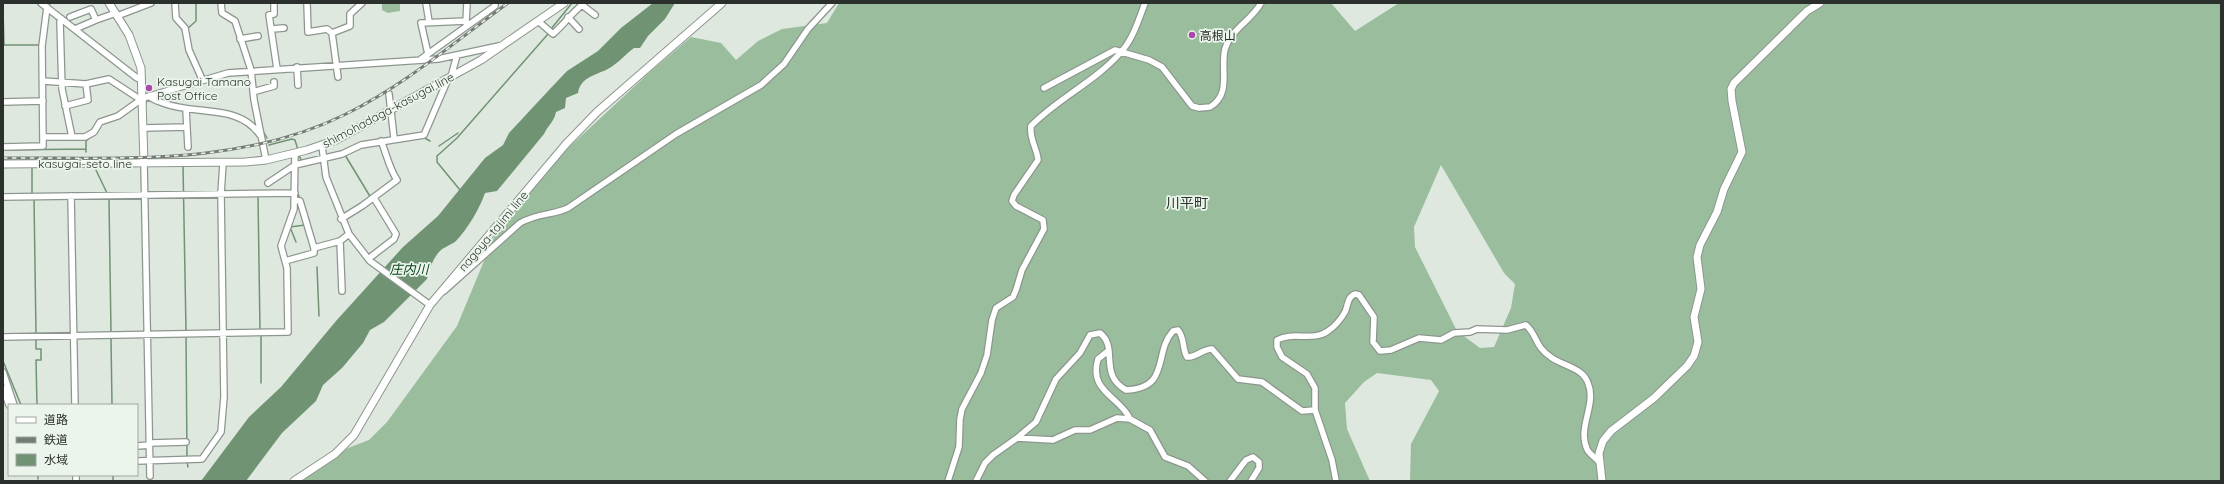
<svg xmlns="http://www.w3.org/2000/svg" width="2224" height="484" font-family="Quicksand,'Noto Sans JP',sans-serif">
<rect width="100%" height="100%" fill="#dee8df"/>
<!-- forest -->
<path fill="#9abe9d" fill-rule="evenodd" d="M382 3H400V11L388 13 382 10Z
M839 3H1331L1355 31 1399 3H2221V481H1410L1411 444 1439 391 1431 380 1377 373 1364 382 1345 403 1347 429 1370 481H302L348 448 369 440 387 422 457 326 494 237 565 151 650 72 691 37 721 43 736 60 758 41 782 29 827 23ZM1441 165 1504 273 1515 284 1511 308 1494 347 1480 348 1457 331 1415 247 1414 227Z"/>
<!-- water -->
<path fill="#709374" d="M653 3H675L665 19 648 36 640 48H634C627 53 621 60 614 65 602 75 581 74 578 93L566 98 565 108 556 112C554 122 548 125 544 134L497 191 485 193C479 210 468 228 456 241 451 245 444 247 440 251 433 258 429 270 427 279L384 322 370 330 363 343 342 368 323 385 316 401 282 433 246 481H201L249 417 281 387 336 321 403 247 438 216 485 158 503 145 509 133 549 90 567 71 598 51 621 28Z"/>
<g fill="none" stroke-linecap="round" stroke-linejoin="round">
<!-- stream -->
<path stroke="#709374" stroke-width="1.5" d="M3 9 4 45H40
M187 29 196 21V3
M551 29 572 3
M45 58V45
M146 101H152
M263 131 267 138
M423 137 430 141
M269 145 292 139 295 140 298 150
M439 146 458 133
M3 150 86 149
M86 152V141L92 136
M299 155 302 162
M345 155 374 203
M183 165 186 331
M94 166 107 193
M32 168V194H34
M297 190 300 200
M460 190 437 162V156L457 138 548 34
M258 196 260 330
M34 198 36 334
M109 200 111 333
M380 213 394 236
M296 242 290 227 305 225
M317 267 319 316
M261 334V383
M186 335 187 457
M36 338V349H41V360H36L37 405
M111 338 112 405
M3 361 21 405
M187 461 188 467
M38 475V479
M113 475V481"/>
<defs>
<path id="minor" d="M41 3 137 78 142 80
M175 3 176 18 185 28 189 50 202 79
M221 3 222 13 235 21 251 70 254 100 266 160
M274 3V14L269 15 277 69
M307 3 308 32 327 29 332 33 338 77
M426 3 429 22
M582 5 595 15
M117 16 151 3
M70 17 91 9 96 20 116 13
M568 17 579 29
M62 19 60 22 62 89 72 137
M538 21 553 34C564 24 572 13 584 3
M466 23 467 3
M75 29 96 20
M272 29 284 28
M332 33 350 26V14L362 3
M240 39 258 36
M428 54 421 23 466 21
M421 59 495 6V3
M297 67 298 85
M451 77 457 55
M43 81 86 84 109 79 138 98H143L228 73 438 59 499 46
M1044 88 1115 50 1149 60 1162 67 1192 106 1199 108 1210 107C1232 94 1220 69 1225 49 1230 30 1252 20 1261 3
M253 92 274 86V82
M389 94 394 138
M149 96C153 100 158 101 163 103 196 116 238 103 260 135
M3 102 43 101
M65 106 88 100 86 84
M186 109 188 147
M143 128 187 127
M44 137H85L94 132 100 122 118 116 139 101H143
M322 146 326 177 349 234 370 261 430 305
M3 147 43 146 42 46 47 7
M144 163 150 476
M268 183 295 165 342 154 361 145 424 135 448 79
M71 196 75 405
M3 197 295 193
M295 200 300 201 314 248
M341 219 362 206 397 180C389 168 387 155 381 141
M340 241 342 291
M372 256 394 239 396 234 374 198
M285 261 314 253V248L340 241 349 234
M444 291 520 223C537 213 554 215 568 208L676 134 761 85 784 64 808 29 832 3
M3 337 288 332 287 268 281 246 294 209 295 153
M1108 351 1098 359C1088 392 1121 397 1130 419
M3 372 14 405
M3 388 9 405
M1017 438 1053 440 1075 430H1090L1117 418 1130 419 1150 430 1165 457 1188 466 1205 481
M150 443 186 442
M137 446 150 445
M137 461 202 459 221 432 224 397 221 194 223 163
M76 475V481
M948 481 959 447 960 419 962 409 981 373 987 355 992 320 996 308 1013 297 1016 290 1022 270 1044 229 1043 220 1016 206 1012 201 1014 195 1038 160C1037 148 1029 139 1031 126 1058 98 1095 82 1121 52 1133 39 1139 19 1145 3
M976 481 985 463 993 455 1017 438 1036 422 1056 379 1080 353 1090 335 1100 333C1119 348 1098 374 1126 390 1171 388 1153 353 1173 331L1178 330C1185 338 1182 349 1187 357 1196 358 1202 349 1212 349L1238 379 1262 382 1302 411 1315 410
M1230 481 1246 460 1253 457 1259 462V468L1251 481
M1336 481 1332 460 1315 410V388L1307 374 1282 357 1277 347V340C1292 331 1313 342 1328 331 1334 327 1341 319 1345 312 1348 306 1347 297 1355 294L1359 295 1374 317 1373 342 1380 351 1391 350 1419 338 1441 340 1454 333 1470 332 1477 329 1507 330 1526 325C1538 336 1534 346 1552 358 1564 366 1583 368 1588 383 1597 405 1577 427 1587 449 1589 454 1595 457 1599 462"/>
<path id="major" d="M109 3 129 35 141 68 144 163
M3 164 245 162 266 160 307 150 336 140 481 60 564 3
M294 481 335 454 354 435 430 305 566 144 597 112 722 3
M1602 481 1599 453 1603 441 1611 431 1654 398 1687 366 1694 356 1698 342 1694 317 1701 289 1697 257 1700 245 1717 212 1724 189 1742 152 1732 101 1731 89 1734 83 1807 11 1820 3"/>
</defs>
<!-- minor casing -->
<use href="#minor" stroke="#8d968e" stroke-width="8"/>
<!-- major casing -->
<use href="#major" stroke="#8d968e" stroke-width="9"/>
<!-- minor -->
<use href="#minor" stroke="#fff" stroke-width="5.5"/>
<!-- major -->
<use href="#major" stroke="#fff" stroke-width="7"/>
<defs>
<path id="rail" d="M3 158C119 157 240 167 346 114 405 85 456 41 508 3"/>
</defs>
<!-- rail casing -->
<use href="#rail" stroke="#757b75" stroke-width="3"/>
<!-- rail -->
<use href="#rail" stroke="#ebf5ec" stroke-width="1.5" stroke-dasharray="4.5" stroke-linecap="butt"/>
</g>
<!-- markers -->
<g fill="#ab46ab" stroke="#ebf5ec" stroke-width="1.5">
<circle cx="1192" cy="35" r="4"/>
<circle cx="149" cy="88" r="4"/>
</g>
<g text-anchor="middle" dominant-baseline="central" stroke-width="3.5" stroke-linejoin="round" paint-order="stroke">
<!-- poi labels -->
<g font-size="12" fill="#2c302c" stroke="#ebf5ec" text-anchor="start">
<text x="1200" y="35">高根山</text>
<text x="157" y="81">Kasugai Tamano<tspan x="157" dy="14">Post Office</tspan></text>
</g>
<!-- street labels -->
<g font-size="12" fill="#2c302c" stroke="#ebf5ec">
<text transform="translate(388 110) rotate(-28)">shimohadaga-kasugai line</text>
<text x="85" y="163">kasugai-seto line</text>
<text transform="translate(493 231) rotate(-50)">nagoya-tajimi line</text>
</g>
<!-- water labels -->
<g font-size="13" font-style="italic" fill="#043f16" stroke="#ebf5ec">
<text x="409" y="269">庄内川</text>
</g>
<!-- quarter labels -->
<g font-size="14" fill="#2b332c" stroke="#ebf5ec">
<text x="1187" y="203">川平町</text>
</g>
</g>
<!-- border -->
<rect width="2224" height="484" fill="none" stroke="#2c302c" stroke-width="8"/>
<!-- legend -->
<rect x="8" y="404" width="130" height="72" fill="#ebf5ec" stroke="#9fa69f"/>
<rect x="16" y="417" width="20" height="6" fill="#ffffff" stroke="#9fa69f"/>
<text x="44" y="424" font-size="12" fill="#2c302c">道路</text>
<rect x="16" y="437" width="20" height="6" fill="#757b75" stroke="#9fa69f"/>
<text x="44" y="444" font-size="12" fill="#2c302c">鉄道</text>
<rect x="16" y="454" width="20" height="12" fill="#709374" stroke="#9fa69f"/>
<text x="44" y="464" font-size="12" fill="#2c302c">水域</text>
</svg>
